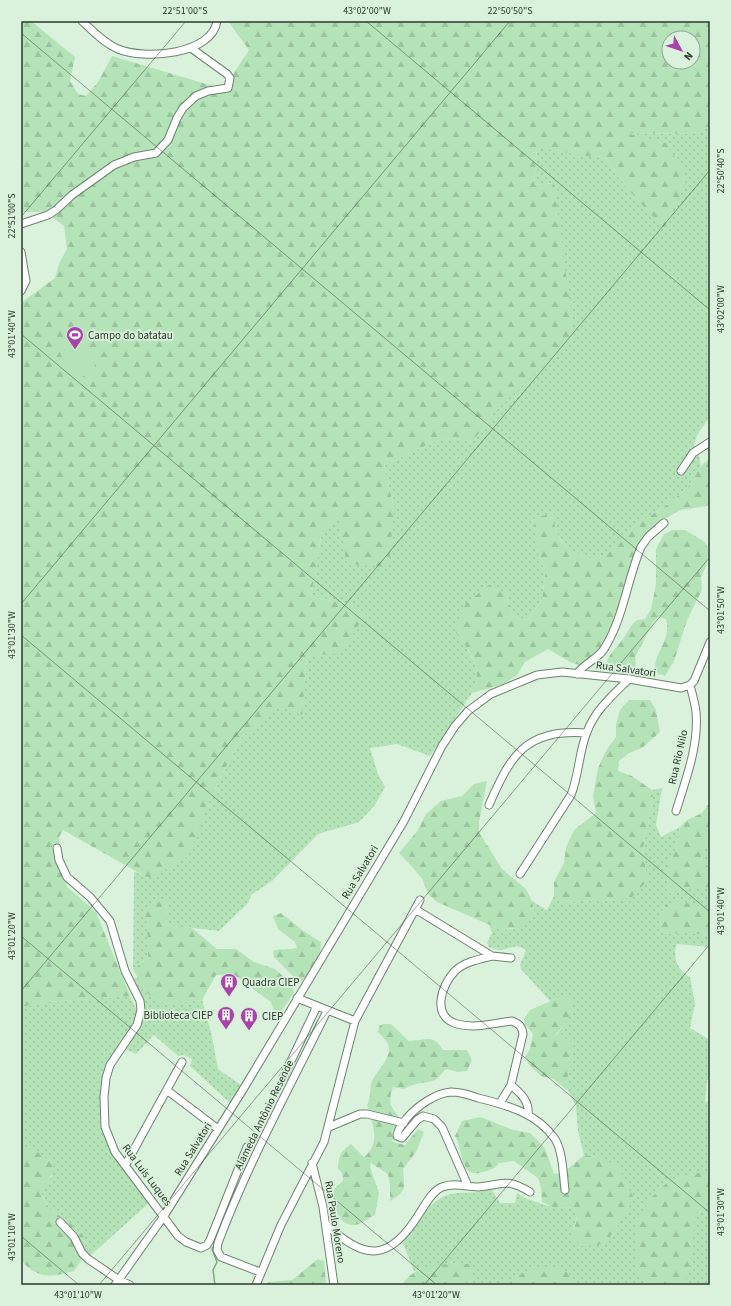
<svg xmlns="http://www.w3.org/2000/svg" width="731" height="1306" font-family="'Source Sans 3',sans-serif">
<defs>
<pattern id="grass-dots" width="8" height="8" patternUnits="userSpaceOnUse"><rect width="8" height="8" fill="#b4e3b8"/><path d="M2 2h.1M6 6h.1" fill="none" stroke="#9bc49e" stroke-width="1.8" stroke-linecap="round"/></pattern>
<pattern id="forest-firs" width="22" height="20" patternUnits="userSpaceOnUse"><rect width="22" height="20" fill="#b4e3b8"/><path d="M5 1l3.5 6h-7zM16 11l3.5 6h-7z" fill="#9bc49e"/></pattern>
</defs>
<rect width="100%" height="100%" fill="#daf2dc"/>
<!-- grass -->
<path fill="url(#grass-dots)" d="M710 126V417L697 435 694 445 699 456 701 466 688 487 668 504 633 527 615 549 594 560C569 551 566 550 553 526L536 549 546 568 542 600 527 620 512 616 507 593 467 649C477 664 480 675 472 693L430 756 397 744 370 748 378 774 385 787 375 805 359 822 318 834 272 881 251 895 248 903 219 931 166 925 167 900 148 940V957L133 970 134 871 148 878 212 795 240 739 305 681 307 655 366 614 350 604 311 597 322 530 338 518 394 508 384 465 442 438 473 441 493 414 554 183 534 185 537 147 606 159 628 189 624 133 694 134Z
M662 788 656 825 661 837 680 827 677 847 666 869 668 885 673 894C683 888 700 881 710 891V910L665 905 660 918V929L666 934 688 933 710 935V947L677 944C672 957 678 971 690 977L695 1004 690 1028 710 1040V1079L707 1080 705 1102 710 1101V1172L678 1177 639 1277 650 1285H571L574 1281 455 1285 463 1284 468 1265H438L414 1271 402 1241C416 1225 429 1199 451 1194 465 1191 478 1195 491 1188L500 1203H515L517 1193 527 1199 555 1208 574 1207 577 1218 573 1230 606 1242 609 1236 597 1157 584 1155 578 1131 576 1106 568 1091 566 1084 571 1062 568 1040 555 1036 566 1023 560 997 550 1001 521 969 520 965 526 950C516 943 511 948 501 950 497 951 493 948 489 947L487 943 492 933 489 925C510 934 518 928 535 916L532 901 547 910 554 896 562 903 600 899 619 900 647 881 643 849 653 798 652 790Z
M710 834V869L701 857Z
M138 977 149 995 166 1004 202 1000 211 1032 218 1069 241 1085 230 1103 190 1066 192 1059 184 1055 178 1056 154 1035 136 1054 126 1049C146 1016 152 1016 134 979Z
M130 996 138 1013 137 1020 103 1074 102 1122 109 1147 136 1180 149 1203 90 1256 86 1253 68 1221 50 1210 41 1194 45 1183 52 1176 21 1146V1007L48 1002Z
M710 1203V1285H685L695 1215Z"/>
<!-- forest -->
<path fill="url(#forest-firs)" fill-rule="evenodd" d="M21 21H31L75 57 70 81 78 94 86 96 98 82 112 56 223 89 249 50 228 21H710V126L694 134 626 133 666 143 688 178 664 229 628 189 606 159 537 148 534 185 554 183 574 336 493 414 473 441 442 438 384 465 394 508 389 567 347 564 338 518 322 530 311 597 350 604 366 613 341 654 307 655 302 715 278 706 240 739 212 795 189 856 148 878 63 830 59 837 67 887 96 912 130 996 48 1002 21 1007V303L55 278 59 264 67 249 64 226 45 212H21V167L23 165 21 158ZM669 38H693V62H669Z
M710 458V501L707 506 680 510 663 520 655 528 629 568 621 609 609 635 597 655 582 666 570 662 548 649 525 662 517 675 504 684 472 693C484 665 470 653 455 631L466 603 489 585 507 593 512 616 527 620 542 600 546 568 536 549 534 518 554 513C553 542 569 551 594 560L615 549 633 527 668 504 688 487 701 466Z
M673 530H685L705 542 708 548V555L706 566 701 577 702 590 687 620 674 661 665 676 659 674 655 670C654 651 672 640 666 619L658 617 653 623 635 657 637 675 611 673 604 669C610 652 613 652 623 639 630 630 631 619 645 619L651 609 656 584V549L664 534Z
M629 700H650L656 710 660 732 642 748 629 753 619 761 618 771 632 776 652 790 653 798 643 849 647 881 632 897 619 900 600 899 562 903 554 896V882L564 863 566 847 574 830 596 813 593 796 598 768 607 749 616 737V725L620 710Z
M487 781 479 822V832L502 869 526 889 532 901 535 916 519 928 499 929 437 902 428 894 423 880 415 870 399 853 418 830 426 814 441 801 462 796 474 784Z
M710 802V834L701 857 710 869V891C700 881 683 888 673 894L668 885 666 869 677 847 680 827 687 820 702 813Z
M156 899 167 900 166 925 192 928 217 949H236L254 962 275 969 286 979 294 992 280 1014 274 1011 271 1002 233 974 216 975 202 1000 166 1004 149 995 133 970 148 957V940L145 912Z
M675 901 697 905 710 910V935L688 933 666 934 660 929V918L665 905Z
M281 913 302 930 321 942C322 955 311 976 299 982L274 957 273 951C280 948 289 950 297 948L295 942 278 929 273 916Z
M560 997 568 998 574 1003 566 1023 555 1035 568 1040 575 1046 566 1084 568 1091 554 1079 541 1076 528 1063 525 1057 530 1049 533 1034 525 1024 524 1019 530 1010Z
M383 1024H391L409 1041C426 1041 433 1033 443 1050H467L472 1060 467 1071 458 1072 446 1069C443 1072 440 1076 437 1079 429 1084 416 1081 404 1089L393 1087C387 1105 391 1106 401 1120L392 1131 393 1142 405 1145 418 1129 424 1132 416 1152 403 1169C404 1188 408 1190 390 1201V1185L388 1174 371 1163 370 1167 379 1193 375 1215C370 1217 364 1222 359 1224 339 1230 331 1205 333 1190L343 1181 342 1173 338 1169C338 1156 341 1151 351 1144L364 1157C382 1143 372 1123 367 1105 372 1095 369 1090 372 1081 377 1069 393 1058 388 1044 386 1040 381 1035 378 1032L379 1026Z
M481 1117 513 1130 530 1133 545 1148 554 1174 563 1173 584 1155C617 1159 621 1168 633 1197L626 1215 606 1242 599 1245 581 1246 572 1237 577 1218 574 1207 555 1208 542 1202 541 1188 538 1178 514 1161 499 1163C494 1169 491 1170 483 1172 458 1180 464 1148 455 1136L462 1121Z
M21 1146 39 1153 54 1164C52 1177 46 1182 41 1195L50 1210 68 1221 84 1237 86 1253 74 1271C51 1277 38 1280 21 1260Z
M710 1172V1203L695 1215 693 1247 685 1285H650L639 1277C637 1261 632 1241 637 1224 642 1206 661 1183 679 1177 689 1173 700 1173 710 1172Z
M318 1259 324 1261 326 1285H265L269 1282 292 1280Z
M469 1264 474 1278 463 1284 455 1285H402C416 1262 445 1264 469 1264Z
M552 1267 567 1272 574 1282 571 1285H544L540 1283 537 1285H496L531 1270Z"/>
<!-- pitch -->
<path fill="#b4e3b8" d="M84 330 96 370 72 382 56 342Z"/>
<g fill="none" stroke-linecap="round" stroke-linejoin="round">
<!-- stream -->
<path stroke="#77ac7d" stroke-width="1.5" d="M309 1040 317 1022
M245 1169 274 1110
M215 1243 212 1249 217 1262 213 1270 215 1285"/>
<defs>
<path id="minor" d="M82 21C93 31 104 43 118 49 144 60 212 55 217 21
M21 224 48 215 56 210 72 195 114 165 134 157 156 153 168 140 177 118 183 108 196 96 208 91 228 88 230 78 227 74 191 48
M21 252 26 281 21 291
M681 471 693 453 710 442
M577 674C584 663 597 660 604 649 624 617 627 580 641 547L648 537 664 523
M489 805C511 755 525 729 586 733
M676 811C686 779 699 745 696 712 695 703 692 693 690 685
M57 848 59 860 67 877 90 897 110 921 125 971 140 1001 141 1010 137 1025 110 1065 106 1078 104 1097 105 1127 115 1152 178 1236 186 1242 201 1248 207 1245 210 1240 247 1147
M520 874 571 795C579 775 579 751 587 732 595 710 613 695 629 679
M415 909 492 956 511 958
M492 956C480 959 464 962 455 971 441 985 431 1017 457 1024 475 1029 494 1023 512 1021 519 1024 522 1026 523 1034L511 1085C520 1093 530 1101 528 1115
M297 998 355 1021
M283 1078 317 1006
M168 1091 218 1129
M500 1103 511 1085
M329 1127 360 1114H367L404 1123
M312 1163 323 1207 334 1285
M126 1164 182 1062
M468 1186 442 1127 434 1119 423 1116 417 1120 402 1138 397 1136C397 1129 403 1124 407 1118 417 1106 436 1093 451 1092 460 1092 470 1095 478 1098 507 1105 537 1113 555 1139 563 1152 563 1174 565 1190
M60 1222 74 1237 82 1253 88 1259 119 1280 130 1285
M326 1224C365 1262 390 1261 419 1214 425 1205 432 1191 442 1187 454 1182 466 1187 478 1187 504 1185 505 1177 530 1192
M260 1272 221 1257 217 1250 218 1243C248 1163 290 1087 327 1011
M115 1285 164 1216 244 1088 404 821 442 746 455 726 468 711 491 694 537 675 562 672 629 679 681 688 690 685 694 681 710 642
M256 1285 281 1225 324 1142 355 1021 420 900"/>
</defs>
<!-- minor casing -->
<use href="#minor" stroke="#6d836f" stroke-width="9"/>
<!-- minor -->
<use href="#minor" stroke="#fff" stroke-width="7"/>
</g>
<!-- ticks -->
<path fill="none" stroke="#2e382f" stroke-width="1" stroke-opacity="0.45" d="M366 21 710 310M21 33 710 611M21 217 186 21M21 334 710 912M21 604 510 21M21 635 710 1213M21 936 437 1285M21 991 710 170M21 1236 79 1285M99 1285 710 557M424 1285 710 944"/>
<!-- icons -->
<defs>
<symbol id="stadium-pin" viewBox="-11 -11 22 30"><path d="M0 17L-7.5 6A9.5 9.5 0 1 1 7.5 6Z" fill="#a844a9" stroke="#daf2dc"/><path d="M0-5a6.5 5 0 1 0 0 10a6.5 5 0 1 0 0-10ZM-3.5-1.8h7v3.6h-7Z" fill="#fff"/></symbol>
<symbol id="building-pin" viewBox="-11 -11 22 30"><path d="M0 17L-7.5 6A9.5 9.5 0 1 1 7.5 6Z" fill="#a844a9" stroke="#daf2dc"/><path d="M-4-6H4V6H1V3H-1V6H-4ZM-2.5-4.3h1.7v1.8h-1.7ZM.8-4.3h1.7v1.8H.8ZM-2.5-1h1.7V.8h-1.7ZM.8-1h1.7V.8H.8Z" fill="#fff"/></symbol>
</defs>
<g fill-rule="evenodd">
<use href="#stadium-pin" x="65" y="325" width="20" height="27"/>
<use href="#building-pin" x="219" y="972" width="20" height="27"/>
<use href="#building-pin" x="216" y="1005" width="20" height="27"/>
<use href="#building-pin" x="239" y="1006" width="20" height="27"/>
</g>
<g text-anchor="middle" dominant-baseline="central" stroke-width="3.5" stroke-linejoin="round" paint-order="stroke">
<!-- poi labels -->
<g font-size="11" fill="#2e382f" stroke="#daf2dc" text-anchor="start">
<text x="88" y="335">Campo do batatau</text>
<text x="242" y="982">Quadra CIEP</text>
<text x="213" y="1015" text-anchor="end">Biblioteca CIEP</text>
<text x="262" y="1016">CIEP</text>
</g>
<!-- street labels -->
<g font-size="11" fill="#2e382f" stroke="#daf2dc">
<text transform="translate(626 669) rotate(8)">Rua Salvatori</text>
<text transform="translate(678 757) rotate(-77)">Rua Rio Nilo</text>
<text transform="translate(360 872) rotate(-59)">Rua Salvatori</text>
<text transform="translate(264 1115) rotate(-64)">Alameda Antônio Resende</text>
<text transform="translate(193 1149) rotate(-58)">Rua Salvatori</text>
<text transform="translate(147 1175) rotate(53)">Rua Luis Luques</text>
<text transform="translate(335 1222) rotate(81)">Rua Paulo Moreno</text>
</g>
</g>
<!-- border -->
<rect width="731" height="1306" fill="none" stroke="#daf2dc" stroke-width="44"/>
<!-- north arrow -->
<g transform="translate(681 50) rotate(130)"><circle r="19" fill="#daf2dc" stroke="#95a897"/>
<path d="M0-3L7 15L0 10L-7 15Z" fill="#a844a9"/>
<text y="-6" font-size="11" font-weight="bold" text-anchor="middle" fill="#2e382f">N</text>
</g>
<rect x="22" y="22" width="687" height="1262" fill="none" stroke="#2e382f" stroke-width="1.5"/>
<g font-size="10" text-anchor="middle" fill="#2e382f">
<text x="185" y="14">22°51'00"S</text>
<text x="367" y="14">43°02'00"W</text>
<text x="510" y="14">22°50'50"S</text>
<text transform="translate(720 171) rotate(-90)" y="4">22°50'40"S</text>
<text transform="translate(11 216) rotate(-90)" y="4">22°51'00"S</text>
<text transform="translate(720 309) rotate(-90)" y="4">43°02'00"W</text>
<text transform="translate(11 334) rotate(-90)" y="4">43°01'40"W</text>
<text transform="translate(720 610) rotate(-90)" y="4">43°01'50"W</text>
<text transform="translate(11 635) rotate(-90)" y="4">43°01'30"W</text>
<text transform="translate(720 911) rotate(-90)" y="4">43°01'40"W</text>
<text transform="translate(11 936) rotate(-90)" y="4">43°01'20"W</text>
<text transform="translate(720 1212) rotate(-90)" y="4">43°01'30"W</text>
<text transform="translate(11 1237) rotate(-90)" y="4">43°01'10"W</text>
<text x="78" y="1298">43°01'10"W</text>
<text x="436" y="1298">43°01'20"W</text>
</g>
</svg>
